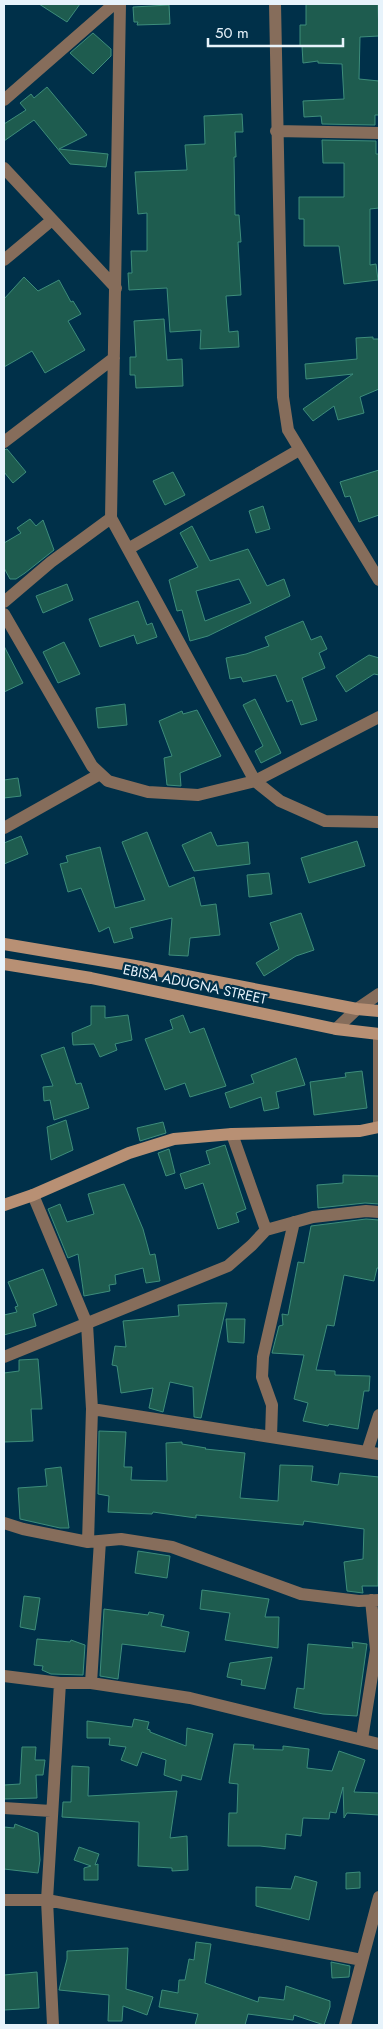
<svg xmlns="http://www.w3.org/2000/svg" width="383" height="2029" font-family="Jost,sans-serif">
<rect width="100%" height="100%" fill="#003049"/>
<!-- building -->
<path fill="#1e5c4f" stroke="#3d8d7b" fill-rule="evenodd" d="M39 4H80L67 22Z
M306 4H378L379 36 360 37 359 79 379 81V115H375V125L322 124 321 116 304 117 303 101 344 99 342 64 318 63V61L303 63 302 46H300V25H306Z
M169 5 170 24 137 25 138 22H134L133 7Z
M93 33 111 49V56L93 74 70 53Z
M47 87 87 135 59 149 108 154 106 167 70 164 34 120 4 141V124L26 110 20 103 31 94 34 98Z
M242 114 243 132H235L236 157H234L235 215H239L241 242H238L241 295 226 296 229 332 238 331 239 347 200 349 201 330 170 332 167 288 129 290 128 273H132L131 251H147V213L138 214 135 172 187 170 185 145 205 144 204 116Z
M322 140 376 141V154H379V208L370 209V265L376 264 378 280 344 284 339 246H304V219H299V197H344V163H323Z
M24 277 38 291 59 280 71 302 73 301 81 314 68 321 85 350 45 373 32 351 4 367V299Z
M164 319 167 360 182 359 183 386 136 388 135 375H130V357H136L134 321Z
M373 337V339H379V389L360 397 364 413 338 420 334 406 313 421 303 409 353 374 306 379 305 364 357 359 356 338Z
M7 449 26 472 13 483 4 472V450Z
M379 470V515L359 522 350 496 345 497 340 482Z
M173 472 185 495 165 505 153 481Z
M263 506 270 529 256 533 249 511Z
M30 519 36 526 43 520 54 550 25 573 16 579H10L4 568V543L21 533 17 528Z
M192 526 210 561 248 549 267 586 284 579 290 596 208 636 190 641 182 610 177 611 169 580 198 567 180 533ZM239 579 251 603 205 621 196 591Z
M67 584 73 600 43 613 36 596Z
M138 601 147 625 152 623 157 637 137 644 134 635 100 647 89 619Z
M303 621 311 640 321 636 327 649 319 653 325 668 302 678 317 720 301 725 292 700 287 702 276 675 243 682 241 677 230 679 226 658 246 654 269 646 265 637Z
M64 642 80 674 58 683 43 652Z
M4 646 23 683 4 692Z
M369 655 379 658V675L374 674 346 692 336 676Z
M255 699 281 753 261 763 255 751 263 746 243 705Z
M125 704 127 725 98 728 96 708Z
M197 710 221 756 180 773 181 786 167 785 164 758 172 756 159 721 182 711 183 714Z
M18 778 21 796 4 798V780Z
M147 832 169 887 194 877 201 906 216 904 220 935 190 938 188 956 169 955 172 918 130 928 133 938 114 943 109 927 99 932 81 888 68 892 60 864 68 862 66 856 100 847 115 908 145 900 122 842Z
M211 832 217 846 248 842 250 864 194 871 182 845Z
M21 836 28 854 4 864V843Z
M357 841 365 866 309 883 301 858Z
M269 873 272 894 249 897 247 875Z
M301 913 314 950 296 956 264 976 256 963 279 949 270 923Z
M91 1006H105V1018L128 1015 132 1040 115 1044 117 1050 100 1057 94 1044 73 1045 72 1033 91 1025Z
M183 1015 190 1033 204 1028 226 1086 190 1097 185 1083 165 1090 145 1039 173 1029 170 1020Z
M64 1047 76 1084 81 1083 89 1108 54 1120 50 1100 44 1101 43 1087 53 1086 41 1055Z
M296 1058 305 1085 276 1092 279 1108 264 1111 261 1097 230 1108 225 1093 254 1083 251 1075Z
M362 1071 367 1108 314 1115 310 1082 346 1077 345 1073Z
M66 1120 73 1150 51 1160 47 1127Z
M163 1122 166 1133 140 1141 137 1128Z
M225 1145 246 1209 236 1213 239 1222 218 1229 203 1183 185 1189 180 1174 210 1164 206 1151Z
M169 1149 175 1173 166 1176 158 1153Z
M343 1175 379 1176V1204L365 1203 318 1208 317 1185 343 1183Z
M124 1184 143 1229 150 1255 155 1254 160 1281 146 1283 143 1268 115 1275 116 1284 109 1285 110 1291 84 1296 78 1254 68 1258 48 1209 60 1204 67 1222 94 1214 88 1194Z
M366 1219 379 1220V1268H377L374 1281 344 1275 334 1326 327 1325 316 1370 335 1371V1375L370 1376 369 1391H364L358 1429 329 1424 328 1426 303 1421 308 1403 294 1399 304 1355 272 1353 279 1326 283 1325 282 1314 288 1315 298 1262 304 1263 311 1226Z
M43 1269 57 1305 33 1314 36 1326 4 1335V1315L17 1312 15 1307 18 1306 8 1282Z
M215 1303H227L201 1418 194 1417 193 1387 170 1382 163 1412 149 1408 153 1388 121 1393 117 1366 112 1365 115 1346 126 1347 123 1321 179 1316 178 1305Z
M226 1319H245L244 1343 228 1342Z
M38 1359 42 1409H31L33 1441 4 1442V1373L19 1371V1360Z
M99 1431 126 1432 124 1467H132L131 1480 167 1481 166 1443 182 1442V1444L206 1448 205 1449 245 1453 240 1498 278 1501 280 1465 313 1466 311 1481 338 1485 340 1473 379 1477 378 1586H362L363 1593 347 1591 344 1562 363 1559 364 1529 304 1521 303 1525 196 1515V1518L153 1512 152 1514 108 1512 109 1496 98 1494Z
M61 1467 69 1528H60L20 1519 18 1488 47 1486 45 1469Z
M138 1551 170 1556 167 1578 135 1573Z
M202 1590 269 1599 265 1617H279L278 1648 225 1640 230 1613 200 1609Z
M24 1596 40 1598 35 1630 20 1627Z
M104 1609 148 1615 149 1612 164 1615 161 1626 189 1632 185 1652 122 1644 118 1679 100 1676Z
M37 1639 70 1642 71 1640 85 1645 83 1675 51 1674 42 1670 43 1666 34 1665Z
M352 1642 367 1644 357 1716 323 1714 294 1708 297 1688 304 1689 308 1644 353 1648Z
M272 1657 265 1689 241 1685 242 1680 227 1677 230 1663Z
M134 1719 149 1722 147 1729 150 1730V1732L186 1746 187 1728 213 1734 201 1780 182 1775 181 1781 164 1775 166 1760 142 1752 137 1766 121 1760 126 1747 109 1745 110 1738H87V1721L132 1727Z
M234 1744 254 1745 253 1749 283 1750V1746L309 1749 307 1768 332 1771 339 1751 365 1760 354 1792 379 1793V1815L347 1813 344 1818 343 1787 336 1813 330 1812 329 1819 303 1818 301 1836 286 1834 285 1849 260 1846H228L229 1813H237L238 1784 229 1783Z
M22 1747H36L35 1760H45L43 1775H36L37 1798 4 1799V1785L20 1784Z
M72 1766 89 1767 88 1796 177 1791 170 1838 187 1836 188 1870 172 1871V1868L138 1866 139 1822 62 1817 63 1802H71Z
M15 1824 38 1833 40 1860 38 1873 4 1869V1827L14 1828Z
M79 1847 99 1854 95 1865 98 1864V1880H84V1868L91 1866 74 1860Z
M360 1872V1888L346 1889V1873Z
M295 1876 317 1882 309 1920 256 1906V1887L291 1889Z
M196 1942 211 1944 205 1983 258 2002 259 1997 284 2000 286 1986 330 2001V2007L324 2025 294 2015 293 2020 248 2014 245 2025H195L198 2014 159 2007 162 1990 178 1993 179 1980H185L189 1959 194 1960Z
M128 1948 126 1989 153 1997 147 2015 123 2006 122 2021H108L109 1995 59 1990 67 1959V1951Z
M331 1962 350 1966 349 1977 332 1978Z
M37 1972 39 2008 4 2010V1975Z"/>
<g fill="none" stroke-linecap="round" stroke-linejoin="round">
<!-- street -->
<path stroke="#866d5b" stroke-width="12" d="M120 4 111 518 255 781 280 801 325 821 379 822
M275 4 283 397 288 430 379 580
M4 100 114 4
M276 131 379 133
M4 168 116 288
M4 260 52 220
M4 442 114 358
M128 549 299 450
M4 602 51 562 111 518
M4 614 92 766 108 781 148 792 198 795 255 781 379 717
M4 828 100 774
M336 1029 357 1009 379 994
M379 1127V1034
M232 1134 266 1230
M33 1195 87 1324 92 1409 88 1542
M4 1357 228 1266 252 1245 266 1230 313 1217 366 1211 379 1212
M92 1409 379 1454
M271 1437 272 1405 262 1377 263 1357 294 1222
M367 1452 379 1415
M4 1523 23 1529 88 1542 121 1539 172 1547 301 1594 359 1601 379 1600
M4 1676 60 1683H91L190 1698 379 1744
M91 1683 100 1541
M362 1739 376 1650 371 1600
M4 1808 51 1811
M4 1900H47L362 1960
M53 2025 47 1900 60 1683
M345 2025 379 1897"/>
<!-- secondary -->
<path stroke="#b89074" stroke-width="12" d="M4 944 135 966 357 1009 379 1011
M4 964 91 978 336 1029 379 1034
M4 1205 33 1195 129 1153 174 1139 232 1134 360 1131 379 1127"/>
</g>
<g text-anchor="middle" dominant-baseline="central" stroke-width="4.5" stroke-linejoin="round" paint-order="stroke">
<!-- street labels -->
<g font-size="14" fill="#e7f3fb" stroke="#003049">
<text transform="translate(195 984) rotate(12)">EBISA ADUGNA STREET</text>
</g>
</g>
<!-- border -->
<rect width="383" height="2029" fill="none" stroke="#e7f3fb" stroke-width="10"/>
<!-- scale -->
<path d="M208 38v8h135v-8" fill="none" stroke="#e7f3fb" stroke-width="2.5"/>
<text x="215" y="38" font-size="15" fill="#e7f3fb" stroke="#003049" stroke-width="4" paint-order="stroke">50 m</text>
</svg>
